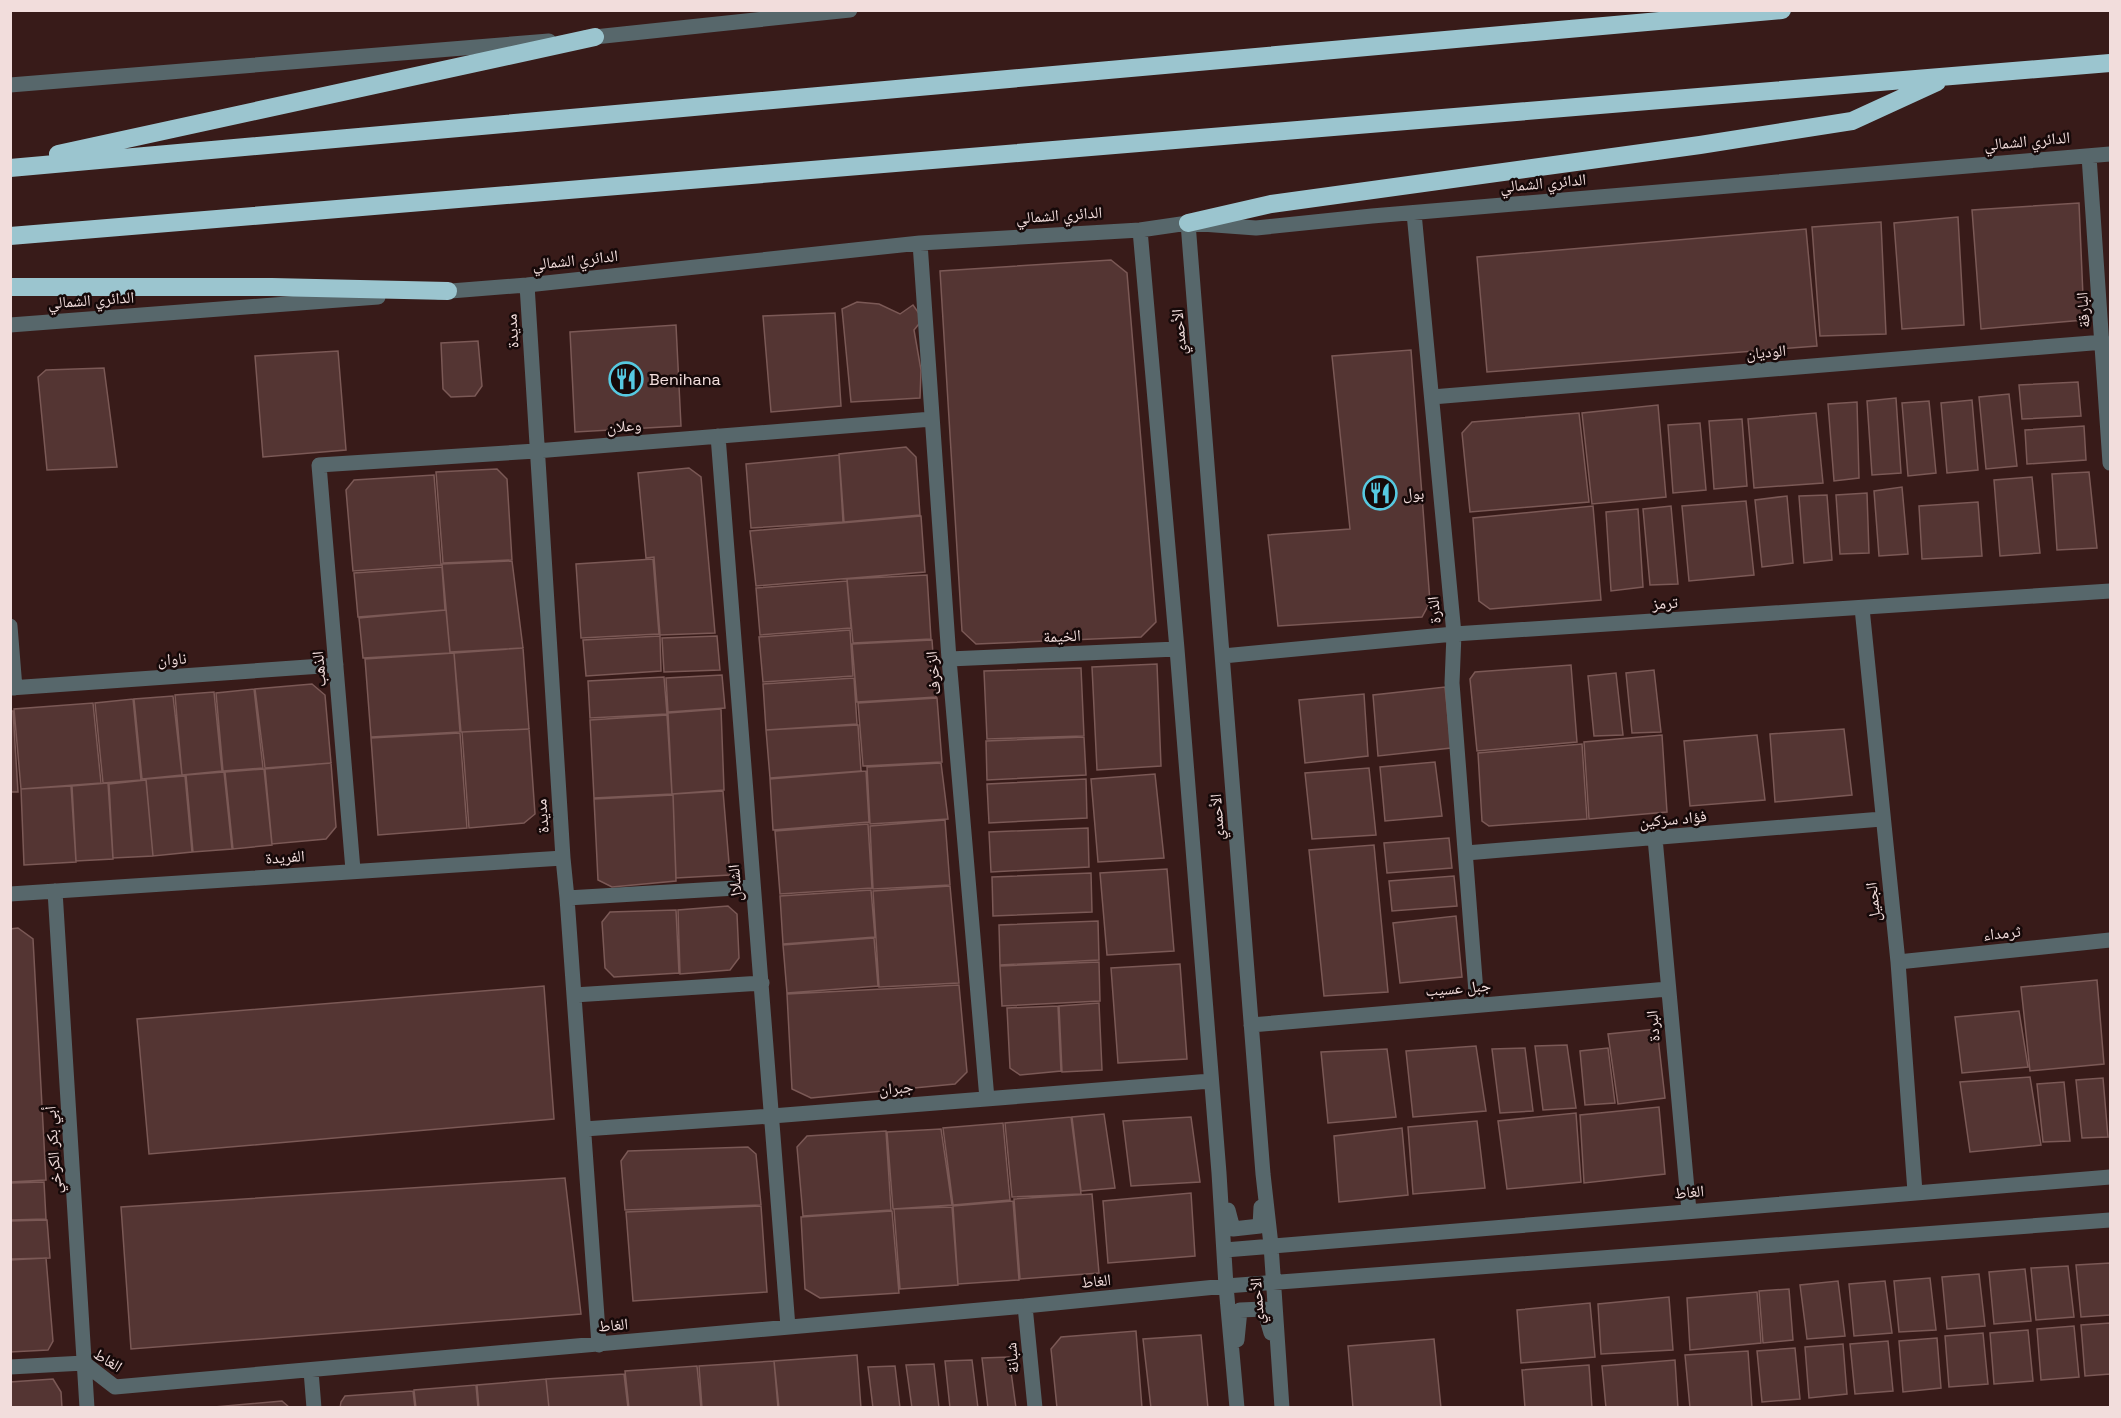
<svg xmlns="http://www.w3.org/2000/svg" width="2121" height="1418" font-family="'Space Grotesk','Noto Naskh Arabic',sans-serif">
<rect width="100%" height="100%" fill="#381b19"/>
<!-- building -->
<path fill="#543533" stroke="#7b5956" stroke-width="1.5" d="M2079 203 2084 320 1981 329 1972 210Z
M1958 217 1964 325 1902 329 1894 223Z
M1881 222 1886 334 1820 336 1812 227Z
M1806 229 1817 346 1487 372 1477 257Z
M1111 260 1127 273 1156 622 1141 637 976 644 962 631 940 271Z
M857 302 879 304 900 314 913 305 923 319 914 330 921 370 920 398 851 402 842 309Z
M835 313 841 406 771 412 763 316Z
M676 325 681 426 575 432 570 332Z
M478 341 482 386 475 396 451 397 443 389 441 343Z
M1411 350 1430 602 1422 617 1278 626 1268 535 1350 529 1332 356Z
M338 351 346 450 263 457 255 356Z
M104 368 117 467 47 470 38 377 46 370Z
M2078 382 2081 416 2022 419 2019 385Z
M2009 394 2017 466 1986 469 1979 397Z
M1896 398 1901 473 1872 475 1867 401Z
M1972 400 1978 470 1947 473 1941 403Z
M1929 401 1936 473 1908 476 1902 403Z
M1857 402 1859 478 1834 481 1828 404Z
M1658 405 1666 497 1592 504 1582 413Z
M1579 413 1589 502 1470 512 1462 433 1472 422Z
M1816 413 1823 483 1754 488 1748 419Z
M1742 419 1747 486 1714 489 1709 421Z
M1700 423 1706 490 1673 493 1668 425Z
M2084 426 2086 460 2027 464 2025 430Z
M906 447 916 457 920 515 844 522 839 454Z
M839 455 843 522 751 528 746 464Z
M689 468 701 477 715 633 660 635 654 557 646 558 638 473Z
M497 469 507 479 512 560 443 563 436 472Z
M2089 472 2097 548 2057 550 2052 474Z
M434 475 441 565 353 571 346 490 354 480Z
M2032 477 2040 553 2000 556 1994 480Z
M1902 487 1908 554 1879 556 1874 491Z
M1867 493 1869 553 1840 554 1836 495Z
M1827 495 1832 560 1804 563 1799 496Z
M1787 496 1793 563 1762 567 1755 500Z
M1746 501 1754 575 1689 581 1682 506Z
M1978 502 1982 556 1922 559 1919 506Z
M1593 506 1601 600 1490 609 1479 601 1473 518Z
M1671 506 1678 584 1650 585 1643 509Z
M1638 509 1643 587 1611 591 1606 512Z
M921 516 925 572 756 586 750 531Z
M653 559 659 634 581 638 576 564Z
M512 561 523 648 450 652 442 564Z
M442 567 445 610 358 617 354 573Z
M927 575 931 639 853 643 847 579Z
M847 581 851 628 760 635 756 588Z
M446 610 450 653 363 658 359 618Z
M850 630 853 676 763 682 759 637Z
M660 636 661 671 586 676 583 640Z
M717 636 720 670 664 672 662 638Z
M932 640 936 697 857 702 852 644Z
M523 648 529 729 461 732 454 653Z
M454 653 460 732 371 737 365 659Z
M1157 664 1161 766 1097 770 1092 667Z
M1571 665 1577 742 1477 751 1470 679 1475 672Z
M1081 668 1084 736 987 739 984 671Z
M1654 670 1661 732 1632 733 1626 673Z
M1616 673 1623 735 1594 736 1588 676Z
M722 675 725 708 668 712 666 678Z
M664 677 667 714 590 718 588 681Z
M854 678 857 724 766 730 763 684Z
M312 684 325 695 331 763 265 768 255 689Z
M1445 687 1451 748 1378 756 1373 695Z
M254 689 263 768 223 771 216 693Z
M214 692 222 771 182 775 175 695Z
M1364 694 1368 756 1305 763 1299 700Z
M173 696 182 775 142 779 134 699Z
M937 698 942 762 863 766 858 703Z
M133 699 141 780 103 783 95 703Z
M93 703 101 783 21 789 14 709Z
M721 709 724 790 672 794 668 713Z
M10 711H13L18 792H10Z
M667 715 672 794 594 798 590 720Z
M858 725 861 771 770 778 766 730Z
M529 729 535 814 524 823 469 828 462 732Z
M1844 729 1852 795 1775 802 1770 734Z
M460 733 467 828 378 835 371 738Z
M1662 735 1667 812 1589 819 1584 742Z
M1757 735 1765 800 1690 806 1684 741Z
M1084 737 1086 775 987 780 986 741Z
M1582 744 1587 819 1489 826 1482 821 1478 753Z
M1435 762 1442 816 1385 821 1380 767Z
M331 763 336 827 326 839 272 844 265 769Z
M941 763 948 819 870 824 867 767Z
M1369 768 1376 835 1312 839 1305 773Z
M264 769 272 845 233 849 225 772Z
M866 771 869 822 773 830 770 779Z
M224 772 232 849 193 852 186 775Z
M1155 774 1164 858 1098 862 1091 779Z
M185 776 192 852 153 856 146 779Z
M1086 779 1087 818 989 823 987 784Z
M146 780 153 856 113 858 109 784Z
M108 783 113 859 76 861 72 786Z
M71 786 76 862 24 865 21 789Z
M723 791 730 875 676 878 673 794Z
M673 795 676 881 612 887 598 880 594 799Z
M945 820 950 885 873 889 870 826Z
M868 824 872 888 780 894 775 831Z
M1088 828 1089 867 991 872 989 832Z
M1449 838 1452 868 1387 873 1384 843Z
M1374 845 1388 992 1324 996 1309 850Z
M1167 869 1174 951 1107 955 1100 873Z
M1091 873 1092 912 993 916 992 877Z
M1454 876 1457 906 1392 911 1389 881Z
M950 886 959 983 879 987 873 891Z
M871 890 875 937 783 944 780 896Z
M728 906 737 914 739 958 730 970 680 974 678 910Z
M676 910 679 973 614 977 605 968 602 922 610 912Z
M1456 916 1462 977 1400 983 1393 923Z
M1098 921 1099 960 1000 965 999 925Z
M18 928 33 939 46 1180 10 1182V929Z
M874 938 878 986 787 993 783 945Z
M1099 962 1100 1001 1002 1006 1000 966Z
M1180 964 1187 1059 1118 1063 1111 968Z
M2097 980 2104 1064 2030 1071 2021 987Z
M959 985 967 1072 955 1084 811 1098 792 1089 787 994Z
M544 986 554 1119 149 1154 137 1019Z
M1099 1003 1102 1070 1062 1072 1059 1006Z
M1058 1006 1061 1071 1020 1075 1010 1068 1007 1008Z
M2019 1011 2028 1067 1962 1073 1955 1017Z
M1657 1029 1665 1098 1618 1104 1608 1034Z
M1567 1045 1576 1108 1543 1110 1535 1046Z
M1476 1046 1486 1111 1413 1117 1406 1051Z
M1525 1048 1533 1111 1500 1113 1492 1049Z
M1608 1048 1615 1103 1585 1105 1580 1051Z
M1387 1049 1396 1117 1328 1123 1321 1052Z
M2030 1077 2041 1145 1970 1152 1960 1082Z
M2103 1078 2108 1137 2082 1138 2076 1080Z
M2064 1082 2070 1141 2043 1142 2037 1084Z
M1659 1107 1665 1174 1584 1183 1580 1115Z
M1576 1113 1581 1182 1507 1189 1498 1121Z
M1104 1114 1115 1188 1081 1191 1072 1117Z
M1071 1117 1081 1194 1012 1197 1005 1123Z
M1191 1117 1200 1182 1131 1186 1123 1121Z
M1477 1121 1485 1188 1413 1194 1408 1127Z
M1003 1123 1010 1200 953 1205 943 1128Z
M1402 1128 1408 1195 1339 1202 1334 1136Z
M941 1129 952 1205 893 1209 887 1132Z
M886 1131 891 1210 803 1216 797 1147 807 1136Z
M748 1147 756 1154 761 1205 625 1210 621 1161 628 1151Z
M565 1178 581 1314 131 1349 121 1207Z
M44 1182 46 1219 10 1220V1183Z
M1191 1193 1195 1256 1108 1263 1103 1201Z
M1092 1194 1099 1273 1020 1279 1014 1199Z
M1013 1201 1019 1280 958 1284 953 1206Z
M761 1206 767 1292 633 1301 626 1212Z
M952 1207 958 1285 900 1289 894 1209Z
M892 1211 899 1293 820 1298 805 1289 801 1217Z
M47 1220 50 1258 10 1259V1221Z
M46 1258 53 1341 48 1350 10 1352V1260Z
M2110 1263V1315L2081 1317 2076 1265Z
M2068 1266 2074 1317 2036 1320 2031 1268Z
M2025 1269 2031 1321 1994 1324 1989 1272Z
M1979 1274 1985 1326 1947 1329 1942 1277Z
M1930 1278 1936 1330 1899 1332 1894 1281Z
M1838 1281 1845 1336 1807 1339 1800 1285Z
M1885 1281 1892 1333 1854 1336 1849 1284Z
M1789 1289 1793 1340 1763 1343 1759 1291Z
M1757 1292 1761 1343 1690 1350 1687 1298Z
M1669 1297 1673 1350 1601 1354 1598 1304Z
M1590 1303 1595 1357 1521 1363 1517 1310Z
M2110 1323V1374L2085 1376 2081 1325Z
M2074 1326 2079 1377 2041 1380 2037 1329Z
M2028 1330 2033 1381 1994 1384 1990 1333Z
M1136 1331 1142 1408H1057L1051 1349 1061 1337Z
M1983 1333 1988 1384 1949 1387 1945 1336Z
M1201 1335 1208 1408H1151L1143 1339Z
M1937 1338 1941 1388 1903 1392 1899 1341Z
M1434 1339 1441 1408H1353L1348 1346Z
M1888 1341 1893 1391 1855 1394 1850 1344Z
M1843 1344 1847 1394 1809 1398 1805 1347Z
M1795 1348 1800 1399 1762 1402 1757 1351Z
M1748 1351 1752 1408H1690L1685 1355Z
M857 1355 861 1408H779L774 1361Z
M1009 1357 1016 1408H988L982 1358Z
M972 1360 978 1408H950L945 1361Z
M1675 1360 1678 1408H1606L1602 1366Z
M774 1361 778 1408H702L699 1366Z
M934 1364 939 1408H912L906 1365Z
M1589 1365 1592 1408H1525L1522 1370Z
M697 1366 701 1408H629L625 1371Z
M895 1366 900 1408H873L868 1367Z
M624 1374 628 1408H549L546 1379Z
M53 1379 61 1392 62 1408H10V1382Z
M546 1379 549 1408H479L477 1385Z
M476 1385 478 1408H416L414 1390Z
M413 1391 415 1408H340L341 1402 345 1396Z
M282 1401 290 1408H203Z"/>
<g fill="none" stroke-linecap="round" stroke-linejoin="round">
<!-- minor -->
<path stroke="#57676b" stroke-width="15" d="M585 38 850 10
M10 85 549 41
M2089 156 2110 463
M1414 213 1454 634 1452 683 1477 1005
M1188 223 1263 1174 1271 1245 1282 1408
M1140 230 1177 649 1219 1173 1226 1286 1237 1408
M920 243 949 659 987 1099
M527 285 563 858 567 898 599 1345
M438 292 527 285 920 243 1140 230 1188 223 1256 228 1372 216 2110 154
M10 325 378 297
M1432 397 2104 342
M718 436 788 1327
M1862 608 1898 962 1915 1192
M10 626 15 688
M1223 656 1454 634 2110 591
M949 659 1177 649
M10 688 336 665
M1655 838 1689 1211
M1466 853 1882 819
M353 870 319 465 536 451 932 419
M55 891 87 1408
M10 894 563 858
M567 898 753 887
M1898 962 2110 940
M574 995 762 983
M1251 1025 1668 989
M584 1129 772 1116 1211 1081
M1228 1210 1233 1229 1260 1226 1261 1207
M1225 1250 2110 1177
M1025 1306 1035 1408
M1237 1340 1240 1310 1264 1309 1271 1333
M10 1367 84 1363 115 1387 1025 1306 1226 1286 2110 1220
M311 1371 314 1408"/>
<!-- highway -->
<path stroke="#9bc5cf" stroke-width="18" d="M58 154 595 37
M10 168 1782 10
M1188 223 1271 204 1700 145 1852 121 1937 82
M10 236 2110 63
M10 287H272L448 291"/>
</g>
<!-- icons -->
<defs>
<symbol id="restaurant-ring" viewBox="-11 -11 22 22"><circle r="9.5" fill="#160909" stroke="#56c9e1" stroke-width="1.5"/><path d="M-5-6h1v4h1v-4h1v4h1v-4h1v5L-1.5 .5V6h-2V.5L-5-1ZM5-6V6H3V1.5H1.5Q1.5-4 5-6Z" fill="#56c9e1"/></symbol>
</defs>
<g fill-rule="evenodd">
<use href="#restaurant-ring" x="607" y="360" width="38" height="38"/>
<use href="#restaurant-ring" x="1361" y="474" width="38" height="38"/>
</g>
<g text-anchor="middle" dominant-baseline="central" stroke-width="5" stroke-linejoin="round" paint-order="stroke">
<!-- street labels -->
<g font-size="16" fill="#f2dddc" stroke="#160909">
<text transform="translate(2027 141) rotate(-5)">الدائري الشمالي</text>
<text transform="translate(1543 183) rotate(-5)">الدائري الشمالي</text>
<text transform="translate(1059 215) rotate(-4)">الدائري الشمالي</text>
<text transform="translate(575 260) rotate(-6)">الدائري الشمالي</text>
<text transform="translate(91 300) rotate(-4)">الدائري الشمالي</text>
<text transform="translate(2083 310) rotate(-94)">البارقة</text>
<text transform="translate(512 331) rotate(-93)">مديدة</text>
<text transform="translate(1179 332) rotate(-95)">الأحمدي</text>
<text transform="translate(1766 352) rotate(-5)">الوديان</text>
<text transform="translate(624 426) rotate(-4)">وعلان</text>
<text transform="translate(1665 603) rotate(-4)">ترمز</text>
<text transform="translate(1434 610) rotate(-95)">الذرة</text>
<text transform="translate(1062 636) rotate(-3)">الخيمة</text>
<text transform="translate(172 659) rotate(-4)">ناوان</text>
<text transform="translate(319 669) rotate(-95)">الذهب</text>
<text transform="translate(933 673) rotate(-95)">الزخرف</text>
<text transform="translate(542 816) rotate(-94)">مديدة</text>
<text transform="translate(1217 817) rotate(-94)">الأحمدي</text>
<text transform="translate(1673 819) rotate(-5)">فؤاد سزكين</text>
<text transform="translate(285 857) rotate(-4)">الفريدة</text>
<text transform="translate(735 883) rotate(-95)">الشلال</text>
<text transform="translate(1873 902) rotate(-96)">الجميل</text>
<text transform="translate(2002 933) rotate(-6)">ثرمداء</text>
<text transform="translate(1458 988) rotate(-5)">جبل عسيب</text>
<text transform="translate(1653 1026) rotate(-95)">البردة</text>
<text transform="translate(896 1088) rotate(-5)">جبران</text>
<text transform="translate(53 1150) rotate(-94)">أبي بكر الكرخي</text>
<text transform="translate(1689 1192) rotate(-5)">الغاط</text>
<text transform="translate(1096 1281) rotate(-6)">الغاط</text>
<text transform="translate(1257 1301) rotate(-94)">الأحمدي</text>
<text transform="translate(613 1325) rotate(-5)">الغاط</text>
<text transform="translate(1012 1358) rotate(-95)">شبانة</text>
<text transform="translate(108 1360) rotate(32)">الغاط</text>
</g>
<!-- poi labels -->
<g font-size="16" fill="#f2dddc" stroke="#160909" text-anchor="start">
<text x="649" y="379">Benihana</text>
<text x="1403" y="493">بول</text>
</g>
</g>
<!-- border -->
<rect width="2121" height="1418" fill="none" stroke="#f2dddc" stroke-width="24"/>
</svg>
